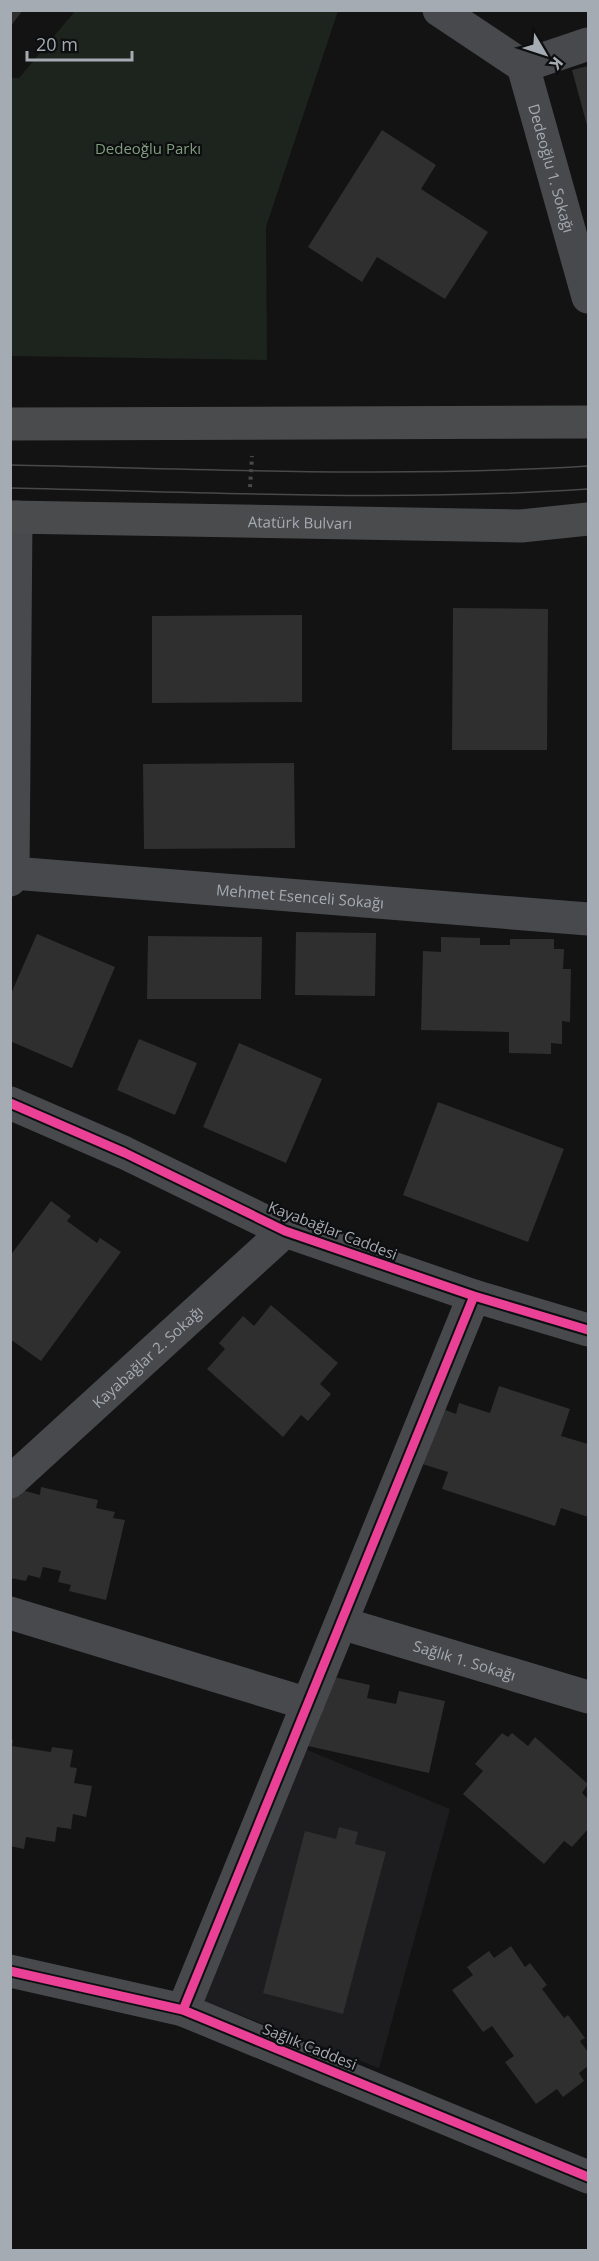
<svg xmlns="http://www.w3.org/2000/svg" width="599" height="2261" font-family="'Open Sans',sans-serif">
<rect width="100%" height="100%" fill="#131313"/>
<!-- built -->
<path fill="#1d1d1f" d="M300 1747 450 1809 379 2068 198 1999Z"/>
<!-- green -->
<path fill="#1d231d" d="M76 10 338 11 266 227 267 360 11 356V78H19Z"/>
<!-- building -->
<path fill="#2f2f30" d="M10 10H23L10 27Z
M588 66V129L572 70Z
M382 130 436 165 421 189 488 232 445 299 377 257 362 282 308 247Z
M453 608 548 609 547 750H452Z
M302 615V702L152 703V616Z
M294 763 295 848 144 849 143 764Z
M296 932 376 933 375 996 295 995Z
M37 934 115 967 72 1068 10 1041V996Z
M148 936 262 937 261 999H147Z
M441 937 480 938V945H510V939H554V949H564L563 969H571L570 1022 562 1021V1044L551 1043V1054L509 1053V1032L421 1030 423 951 441 952Z
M139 1039 197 1063 175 1115 117 1090Z
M239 1043 322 1079 286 1163 203 1127Z
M438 1102 564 1149 528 1242 403 1195Z
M51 1201 71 1216 67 1221 97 1243 100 1238 121 1252 41 1361 10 1339V1256Z
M271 1305 338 1363 320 1384 331 1394 308 1421 301 1415 283 1437 207 1369 225 1349 219 1343 243 1316 254 1326Z
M499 1386 570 1409 561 1436 588 1444V1517L561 1508 555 1526 442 1489 448 1472 419 1463 443 1409 456 1414 459 1403 490 1413Z
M41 1487 98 1500 96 1508 115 1512 113 1518 125 1520 106 1600 69 1591 71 1585 58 1582 61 1571 43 1567 40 1578 28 1575 26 1581 10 1578V1493L20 1496 22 1490 40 1495Z
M325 1675 370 1685 367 1698 396 1704 399 1691 445 1701 429 1773 308 1746Z
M502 1733 508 1737 512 1733 528 1746 535 1737 588 1784 582 1793 588 1799V1829L572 1847 564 1841 544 1864 463 1794 483 1771 475 1764Z
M10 1739 13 1740 12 1746 51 1752 52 1747 73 1750 70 1767 77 1768 74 1783 92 1786 86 1817 73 1814 71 1829 57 1827 55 1842 26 1837 24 1849 10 1846Z
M339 1827 358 1832 355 1844 386 1852 343 2014 263 1993 305 1831 336 1839Z
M511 1946 525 1967 530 1963 547 1985 542 1989 564 2018 568 2015 585 2038 580 2041 588 2052V2066L579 2073 584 2081 563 2097 557 2089 536 2104 505 2062 514 2056 492 2026 483 2032 452 1990 473 1975 467 1967 489 1951 494 1958Z"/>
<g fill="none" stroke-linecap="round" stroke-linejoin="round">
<!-- path -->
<path stroke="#494a4d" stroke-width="4" stroke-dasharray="3 4.5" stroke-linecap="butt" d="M250 487 252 456"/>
<!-- minor -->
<g stroke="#47494c" stroke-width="33">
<path id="s1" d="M439 10 523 66 588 297"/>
<path d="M523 66 588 44"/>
<path id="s2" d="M13 873 588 919"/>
<path d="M10 880 13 873 16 517"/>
<path d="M10 1103 125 1153 285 1231 474 1296 588 1330"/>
<path id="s3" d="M10 1482 285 1231"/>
<path d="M10 1613 308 1704"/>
<path id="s4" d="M341 1623 588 1697"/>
<path d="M10 1971 183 2010 588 2177"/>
<path d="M183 2010 474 1296"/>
</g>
<!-- primary -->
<g stroke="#4a4b4d" stroke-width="33">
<path d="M10 424 588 422"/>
<path id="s5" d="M10 517 521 526 588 519"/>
</g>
<!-- tram -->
<path stroke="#48494b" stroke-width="1.5" d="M10 465C203 469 396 478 588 466
M10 488C203 492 396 502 588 489"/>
<defs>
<path id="cycleway" d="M10 1103 125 1153 285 1231 474 1296 588 1330
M10 1971 183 2010 588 2177
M183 2010 474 1296"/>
</defs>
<!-- cycleway casing -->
<use href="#cycleway" stroke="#0d0e0f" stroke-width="13"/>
<!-- cycleway -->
<use href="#cycleway" stroke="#ea4096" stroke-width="9"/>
</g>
<g text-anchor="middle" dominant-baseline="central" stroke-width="4.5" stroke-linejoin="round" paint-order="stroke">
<!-- park labels -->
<g font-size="15" fill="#809c7e" stroke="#0d0e0f">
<text x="148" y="148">Dedeoğlu Parkı</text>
</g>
<!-- street labels -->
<g font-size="15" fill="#a5abb3" stroke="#0d0e0f">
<text stroke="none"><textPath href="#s1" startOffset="207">Dedeoğlu 1. Sokağı</textPath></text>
<text stroke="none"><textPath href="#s5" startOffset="290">Atatürk Bulvarı</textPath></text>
<text stroke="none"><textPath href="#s2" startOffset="288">Mehmet Esenceli Sokağı</textPath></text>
<text transform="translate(333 1230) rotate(21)">Kayabağlar Caddesi</text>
<text stroke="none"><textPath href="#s3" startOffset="186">Kayabağlar 2. Sokağı</textPath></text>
<text stroke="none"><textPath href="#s4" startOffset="129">Sağlık 1. Sokağı</textPath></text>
<text transform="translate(310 2046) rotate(22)">Sağlık Caddesi</text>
</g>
</g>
<!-- border -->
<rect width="599" height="2261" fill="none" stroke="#a5abb3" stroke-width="24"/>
<!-- north arrow -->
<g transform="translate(545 54) rotate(129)" stroke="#0d0e0f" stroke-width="4.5" paint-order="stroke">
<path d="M0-4.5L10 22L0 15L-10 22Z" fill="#a5abb3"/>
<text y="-9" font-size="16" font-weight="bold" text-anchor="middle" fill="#a5abb3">K</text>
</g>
<!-- scale -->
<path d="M27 51v9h105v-9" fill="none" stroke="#a5abb3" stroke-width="3"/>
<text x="36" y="51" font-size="18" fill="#a5abb3" stroke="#0d0e0f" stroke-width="4.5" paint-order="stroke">20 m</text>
</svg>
